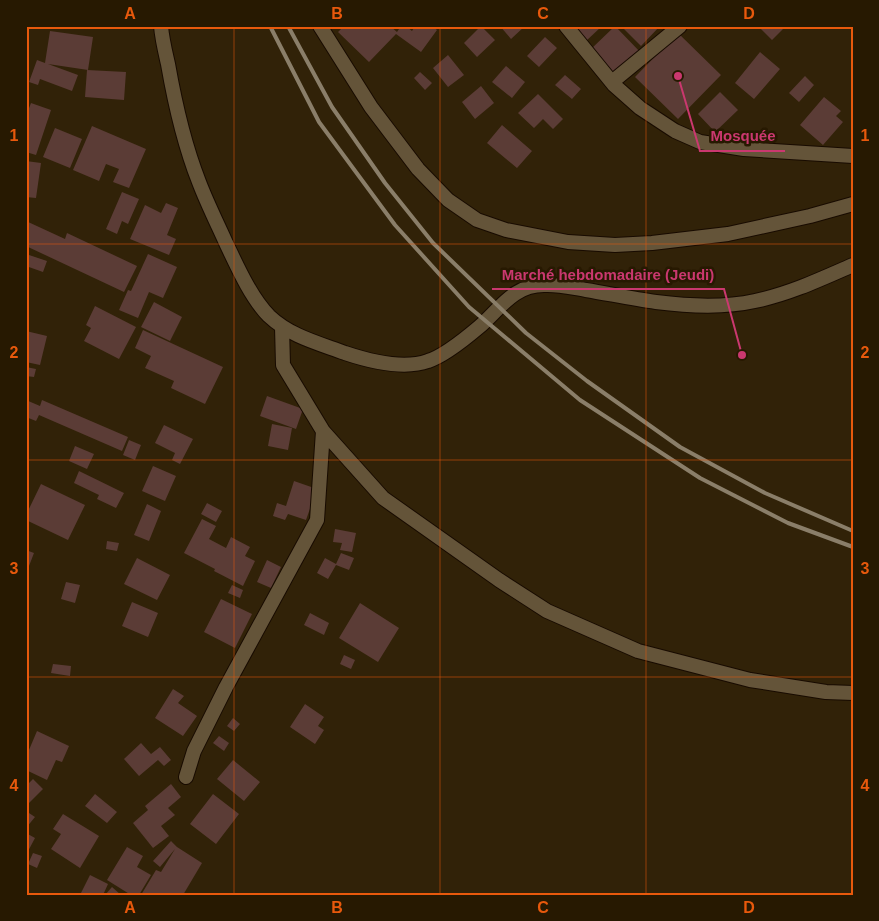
<svg xmlns="http://www.w3.org/2000/svg" width="879" height="921" font-family="Arial,sans-serif">
<rect width="100%" height="100%" fill="#312208"/>
<!-- building -->
<path fill="#5b3c36" d="M344 26H390L397 32 401 26H406L412 31 415 26H432L437 30 421 52 396 34 369 62 338 32Z
M481 26 495 40 477 57 464 43Z
M500 26H525L511 39Z
M570 26H602L585 42Z
M615 26 643 55 613 85 590 50Z
M623 26H660L641 46 622 27Z
M758 26H781L783 29 772 40Z
M50 31 93 37 88 70 48 64 78 75 72 91 40 79 38 85 29 82 37 60 45 63Z
M678 33 721 75 678 119 635 77Z
M545 37 557 48 539 67 527 56Z
M760 52 780 69 754 99 735 83Z
M448 55 464 75 448 87 433 68Z
M506 66 525 82 512 98 492 82Z
M87 70 126 72 124 100 85 97Z
M420 72 432 83 425 90 414 78Z
M565 75 581 89 572 99 555 85Z
M805 76 814 85 799 102 789 93Z
M481 86 494 103 475 119 462 102Z
M720 92 738 110 715 132 698 114Z
M538 94 563 119 553 129 543 119 534 128 518 113Z
M824 97 841 111 836 116 843 122 823 145 800 125Z
M31 103 51 110 36 155 26 152V116Z
M502 125 532 151 517 168 487 143Z
M92 126 146 149 129 188 113 182 119 169 106 164 99 181 73 170Z
M55 128 82 139 70 168 43 157Z
M26 161 41 163 36 198 26 197Z
M122 192 139 199 128 224 122 221 117 234 106 229Z
M166 203 178 208 167 235 176 239 169 255 130 239 145 205 161 213Z
M26 221 65 239 67 233 137 266 124 292 26 246Z
M26 254 47 261 43 272 26 266Z
M148 254 177 267 163 298 149 292 138 318 119 310 128 290 131 291Z
M154 302 182 317 170 341 141 327Z
M95 306 136 327 119 359 84 341 91 328 86 325Z
M143 330 223 367 205 404 171 388 174 381 145 368 151 356 135 348Z
M26 331 47 336 40 365 26 362Z
M26 367 36 369 34 377 26 376Z
M267 396 303 409 296 429 260 416Z
M26 400 40 406 42 400 128 437 122 451 39 415 36 421 26 417Z
M272 424 292 428 288 450 268 446Z
M164 425 193 439 180 464 172 460 175 453 155 443Z
M129 440 141 445 135 460 123 455Z
M75 446 94 454 87 469 69 461Z
M153 466 176 476 165 501 142 491Z
M79 471 124 493 116 508 97 499 99 495 74 483Z
M294 481 317 489 306 520 288 514 285 520 273 516 277 503 286 506Z
M41 484 85 505 68 540 26 520V515Z
M207 503 222 511 216 522 201 514Z
M147 504 161 511 149 541 134 535Z
M202 519 216 526 209 539 226 548 231 537 250 547 245 556 255 561 243 586 214 571 215 569 184 553Z
M335 529 356 533 352 552 340 550 342 543 333 542Z
M107 541 119 543 117 551 106 549Z
M26 550 34 553 29 566 26 565Z
M341 553 354 558 349 570 336 565 328 579 317 573 325 558 336 564Z
M137 558 170 575 157 600 124 584Z
M267 560 281 567 271 588 257 582Z
M66 582 80 585 75 603 61 599Z
M232 585 243 590 240 598 228 593Z
M221 599 252 614 235 648 204 632Z
M132 602 158 613 148 637 122 626Z
M360 603 399 628 378 662 339 638Z
M310 613 329 623 324 635 304 625Z
M344 655 355 660 351 669 340 664Z
M53 664 71 666 70 676 51 673Z
M173 689 184 696 178 703 197 716 183 736 155 718Z
M305 704 324 717 318 726 324 730 315 744 290 727Z
M233 718 240 724 234 731 227 726Z
M37 731 69 746 62 762 56 760 47 780 26 770V757Z
M219 736 229 743 224 751 213 743Z
M141 743 151 754 160 747 171 760 164 766 158 760 139 776 124 759Z
M233 760 260 782 244 801 217 779Z
M33 779 43 789 26 806V786Z
M171 784 181 797 168 808 175 815 161 826 169 836 153 848 133 823 148 810 145 806Z
M95 794 117 812 107 823 85 806Z
M213 794 239 814 216 844 190 824Z
M26 811 35 817 26 828Z
M63 814 99 836 80 868 51 849 61 834 53 829Z
M26 833 35 838 26 855Z
M171 841 177 847 202 863 183 895H141L156 870 161 872 175 849 160 867 153 861Z
M127 847 143 856 137 867 151 875 139 895H131L107 880Z
M33 853 42 856 37 868 28 864Z
M90 875 108 884 103 895H80Z
M112 887 121 895H105Z"/>
<g fill="none" stroke-linecap="round" stroke-linejoin="round">
<defs>
<path id="minor" d="M161 26C162 39 165 51 168 64 175 104 184 144 199 182 207 203 217 223 226 243 237 266 251 298 269 316 290 336 318 343 345 353 369 361 403 370 428 361 444 356 466 338 479 327 500 309 513 285 544 285 558 284 573 288 586 290 610 294 633 299 656 302 687 306 724 308 755 301 789 294 821 279 853 265
M320 26 371 107 418 169 448 200 477 220 506 230 568 242 615 245 652 243 728 234 810 216 853 204
M566 26 614 85 640 108 675 131 700 142 744 149 853 156
M612 82 680 26
M323 431 383 498 499 580 547 611 638 651 750 680 826 692 853 693
M186 777 194 751 226 687 317 520 323 431 283 365 282 327"/>
</defs>
<!-- minor casing -->
<use href="#minor" stroke="#180b00" stroke-width="16"/>
<!-- minor -->
<use href="#minor" stroke="#645439" stroke-width="14"/>
<!-- rail -->
<path stroke="#8a7e69" stroke-width="4" d="M270 26 319 122 395 225 469 307 580 400 700 478 788 523 853 547
M288 26 332 107 385 183 433 243 526 333 587 381 680 447 765 493 853 531"/>
</g>
<!-- grid -->
<path fill="none" stroke="#e8590c" stroke-width="1" stroke-opacity="0.55" d="M234 26V895M440 26V895M646 26V895M26 244H853M26 460H853M26 677H853"/>
<!-- callouts -->
<path fill="none" stroke="#ca386f" stroke-width="2" d="M678 76L700 151H785M742 355L724 289H492"/>
<g fill="#ca386f" stroke="#271901" stroke-width="2">
<circle cx="678" cy="76" r="5"/>
<circle cx="742" cy="355" r="5"/>
</g>
<g font-size="15" text-anchor="middle" font-weight="bold" fill="#ca386f" stroke="#271901" stroke-width="5" stroke-linejoin="round" paint-order="stroke">
<text x="743" y="141">Mosquée</text>
<text x="608" y="280">Marché hebdomadaire (Jeudi)</text>
</g>
<!-- border -->
<rect width="879" height="921" fill="none" stroke="#271901" stroke-width="55"/>
<rect x="28" y="28" width="824" height="866" fill="none" stroke="#e8590c" stroke-width="2"/>
<g font-size="16" text-anchor="middle" font-weight="bold" fill="#e8590c">
<text x="130" y="19">A</text>
<text x="337" y="19">B</text>
<text x="543" y="19">C</text>
<text x="749" y="19">D</text>
<text x="14" y="141">1</text>
<text x="865" y="141">1</text>
<text x="14" y="358">2</text>
<text x="865" y="358">2</text>
<text x="14" y="574">3</text>
<text x="865" y="574">3</text>
<text x="14" y="791">4</text>
<text x="865" y="791">4</text>
<text x="130" y="913">A</text>
<text x="337" y="913">B</text>
<text x="543" y="913">C</text>
<text x="749" y="913">D</text>
</g>
</svg>
